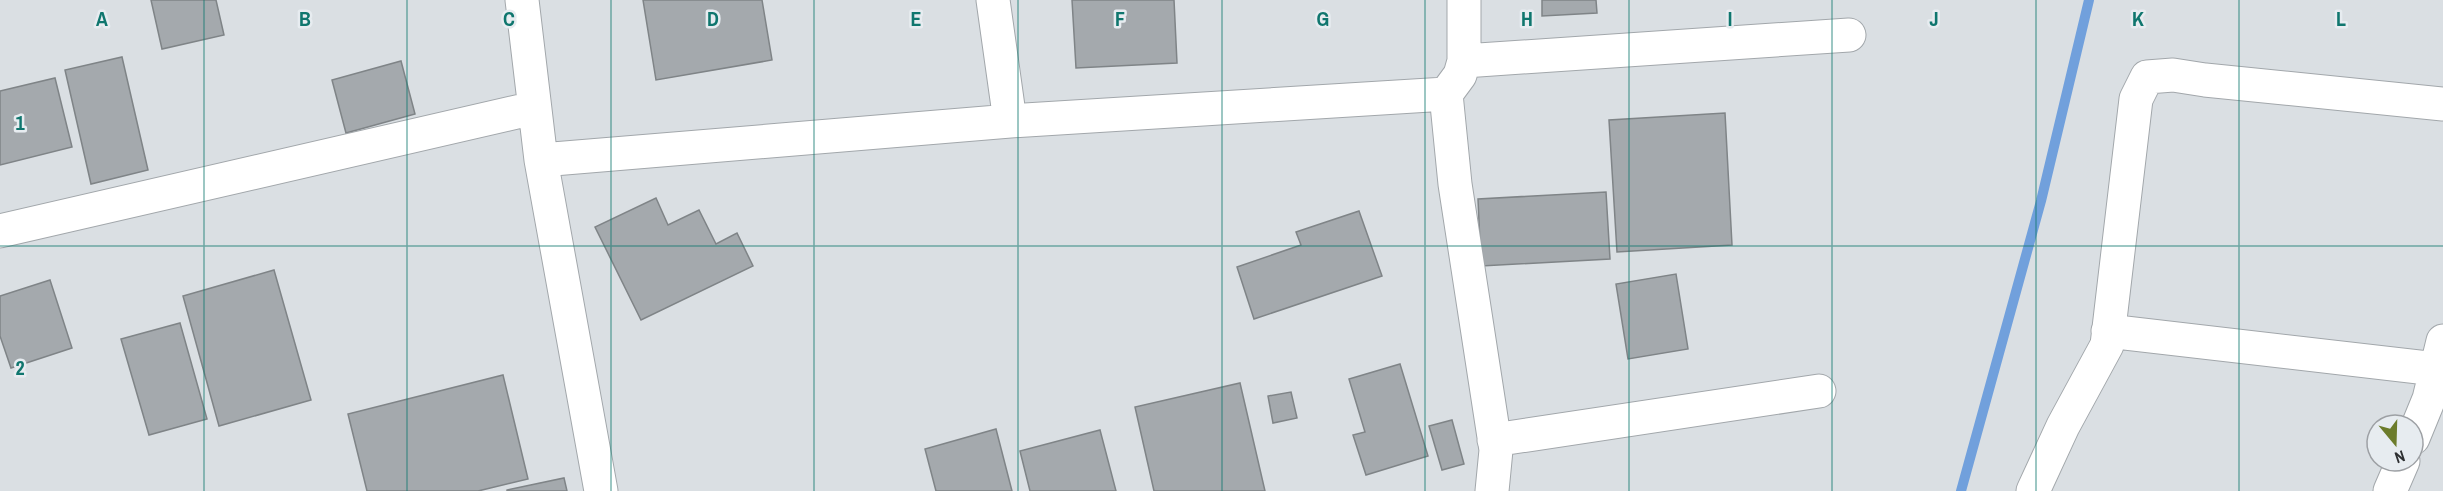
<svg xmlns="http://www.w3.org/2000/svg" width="2443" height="491" font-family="'Archivo Narrow',sans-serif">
<rect width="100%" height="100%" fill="#dadfe3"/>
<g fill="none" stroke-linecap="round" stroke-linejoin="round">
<!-- stream -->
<path stroke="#71a0dc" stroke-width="10" d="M1961 491 2041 201 2089 0"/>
</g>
<!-- building -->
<path fill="#a4a9ad" stroke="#7f8487" stroke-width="1.5" d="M151 0H216L224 35 162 49Z
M643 0H762L772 60 656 80Z
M1072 0H1174L1177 63 1076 68Z
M1542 0H1596L1597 13 1542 16Z
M122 57 148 170 91 184 65 70Z
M401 61 415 114 346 133 332 80Z
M55 78 72 147 0 165V91Z
M1725 113 1732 245 1617 252 1609 120Z
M1606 192 1610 259 1481 266 1478 199Z
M656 198 668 225 699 210 716 244 737 233 753 266 641 320 595 227Z
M1359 211 1382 276 1254 319 1237 267 1301 245 1296 232Z
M274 270 311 400 219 426 183 296Z
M1676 274 1688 349 1628 359 1616 284Z
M50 280 72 348 11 368 0 336V296Z
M180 323 207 419 149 435 121 339Z
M1400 364 1428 456 1366 475 1353 435 1365 432 1349 379Z
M503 375 528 479 478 491H367L348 414Z
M1240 383 1265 491H1154L1135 407Z
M1291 392 1297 418 1273 423 1268 396Z
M1452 420 1464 464 1442 470 1429 426Z
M996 429 1012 491H936L925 449Z
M1100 430 1116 491H1030L1020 451Z
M564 478 567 491H507V490Z"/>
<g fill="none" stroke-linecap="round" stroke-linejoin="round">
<defs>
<path id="street" d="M522 0 541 160 601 491
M993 0 1010 121
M1464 0V61L1460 75 1446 94 1455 184 1496 450 1492 491
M1464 61 1849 35
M541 160 1010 121 1446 94
M0 231 534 108
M2108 331 2436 369
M2413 438 2429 399 2443 341
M1494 440 1819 391
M2033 491 2063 426 2107 345 2136 99 2147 77 2173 75 2205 80 2443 104
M2390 491 2403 461"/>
</defs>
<!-- street casing -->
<use href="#street" stroke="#a2a7ab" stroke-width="35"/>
<!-- street -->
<use href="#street" stroke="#fff" stroke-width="33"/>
</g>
<!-- grid -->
<path fill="none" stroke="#0f766e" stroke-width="1.5" stroke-opacity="0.55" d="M204 0V491M407 0V491M611 0V491M814 0V491M1018 0V491M1222 0V491M1425 0V491M1629 0V491M1832 0V491M2036 0V491M2239 0V491M0 246H2443"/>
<g font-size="20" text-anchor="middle" font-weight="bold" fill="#0f766e" stroke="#e7ecf0" stroke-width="5" stroke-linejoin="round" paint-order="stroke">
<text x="102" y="26">A</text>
<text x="305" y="26">B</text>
<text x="509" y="26">C</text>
<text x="713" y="26">D</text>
<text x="916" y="26">E</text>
<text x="1120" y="26">F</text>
<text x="1323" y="26">G</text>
<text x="1527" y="26">H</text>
<text x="1730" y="26">I</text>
<text x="1934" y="26">J</text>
<text x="2138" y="26">K</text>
<text x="2341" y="26">L</text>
<text x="20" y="130">1</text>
<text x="20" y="375">2</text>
</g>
<!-- north arrow -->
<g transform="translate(2395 443) rotate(161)"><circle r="28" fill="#e7ecf0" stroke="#9da0a4" stroke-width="1.5"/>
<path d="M0-4.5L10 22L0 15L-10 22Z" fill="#6c7c2b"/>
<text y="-9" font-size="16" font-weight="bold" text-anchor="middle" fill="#2d2f31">N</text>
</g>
</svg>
